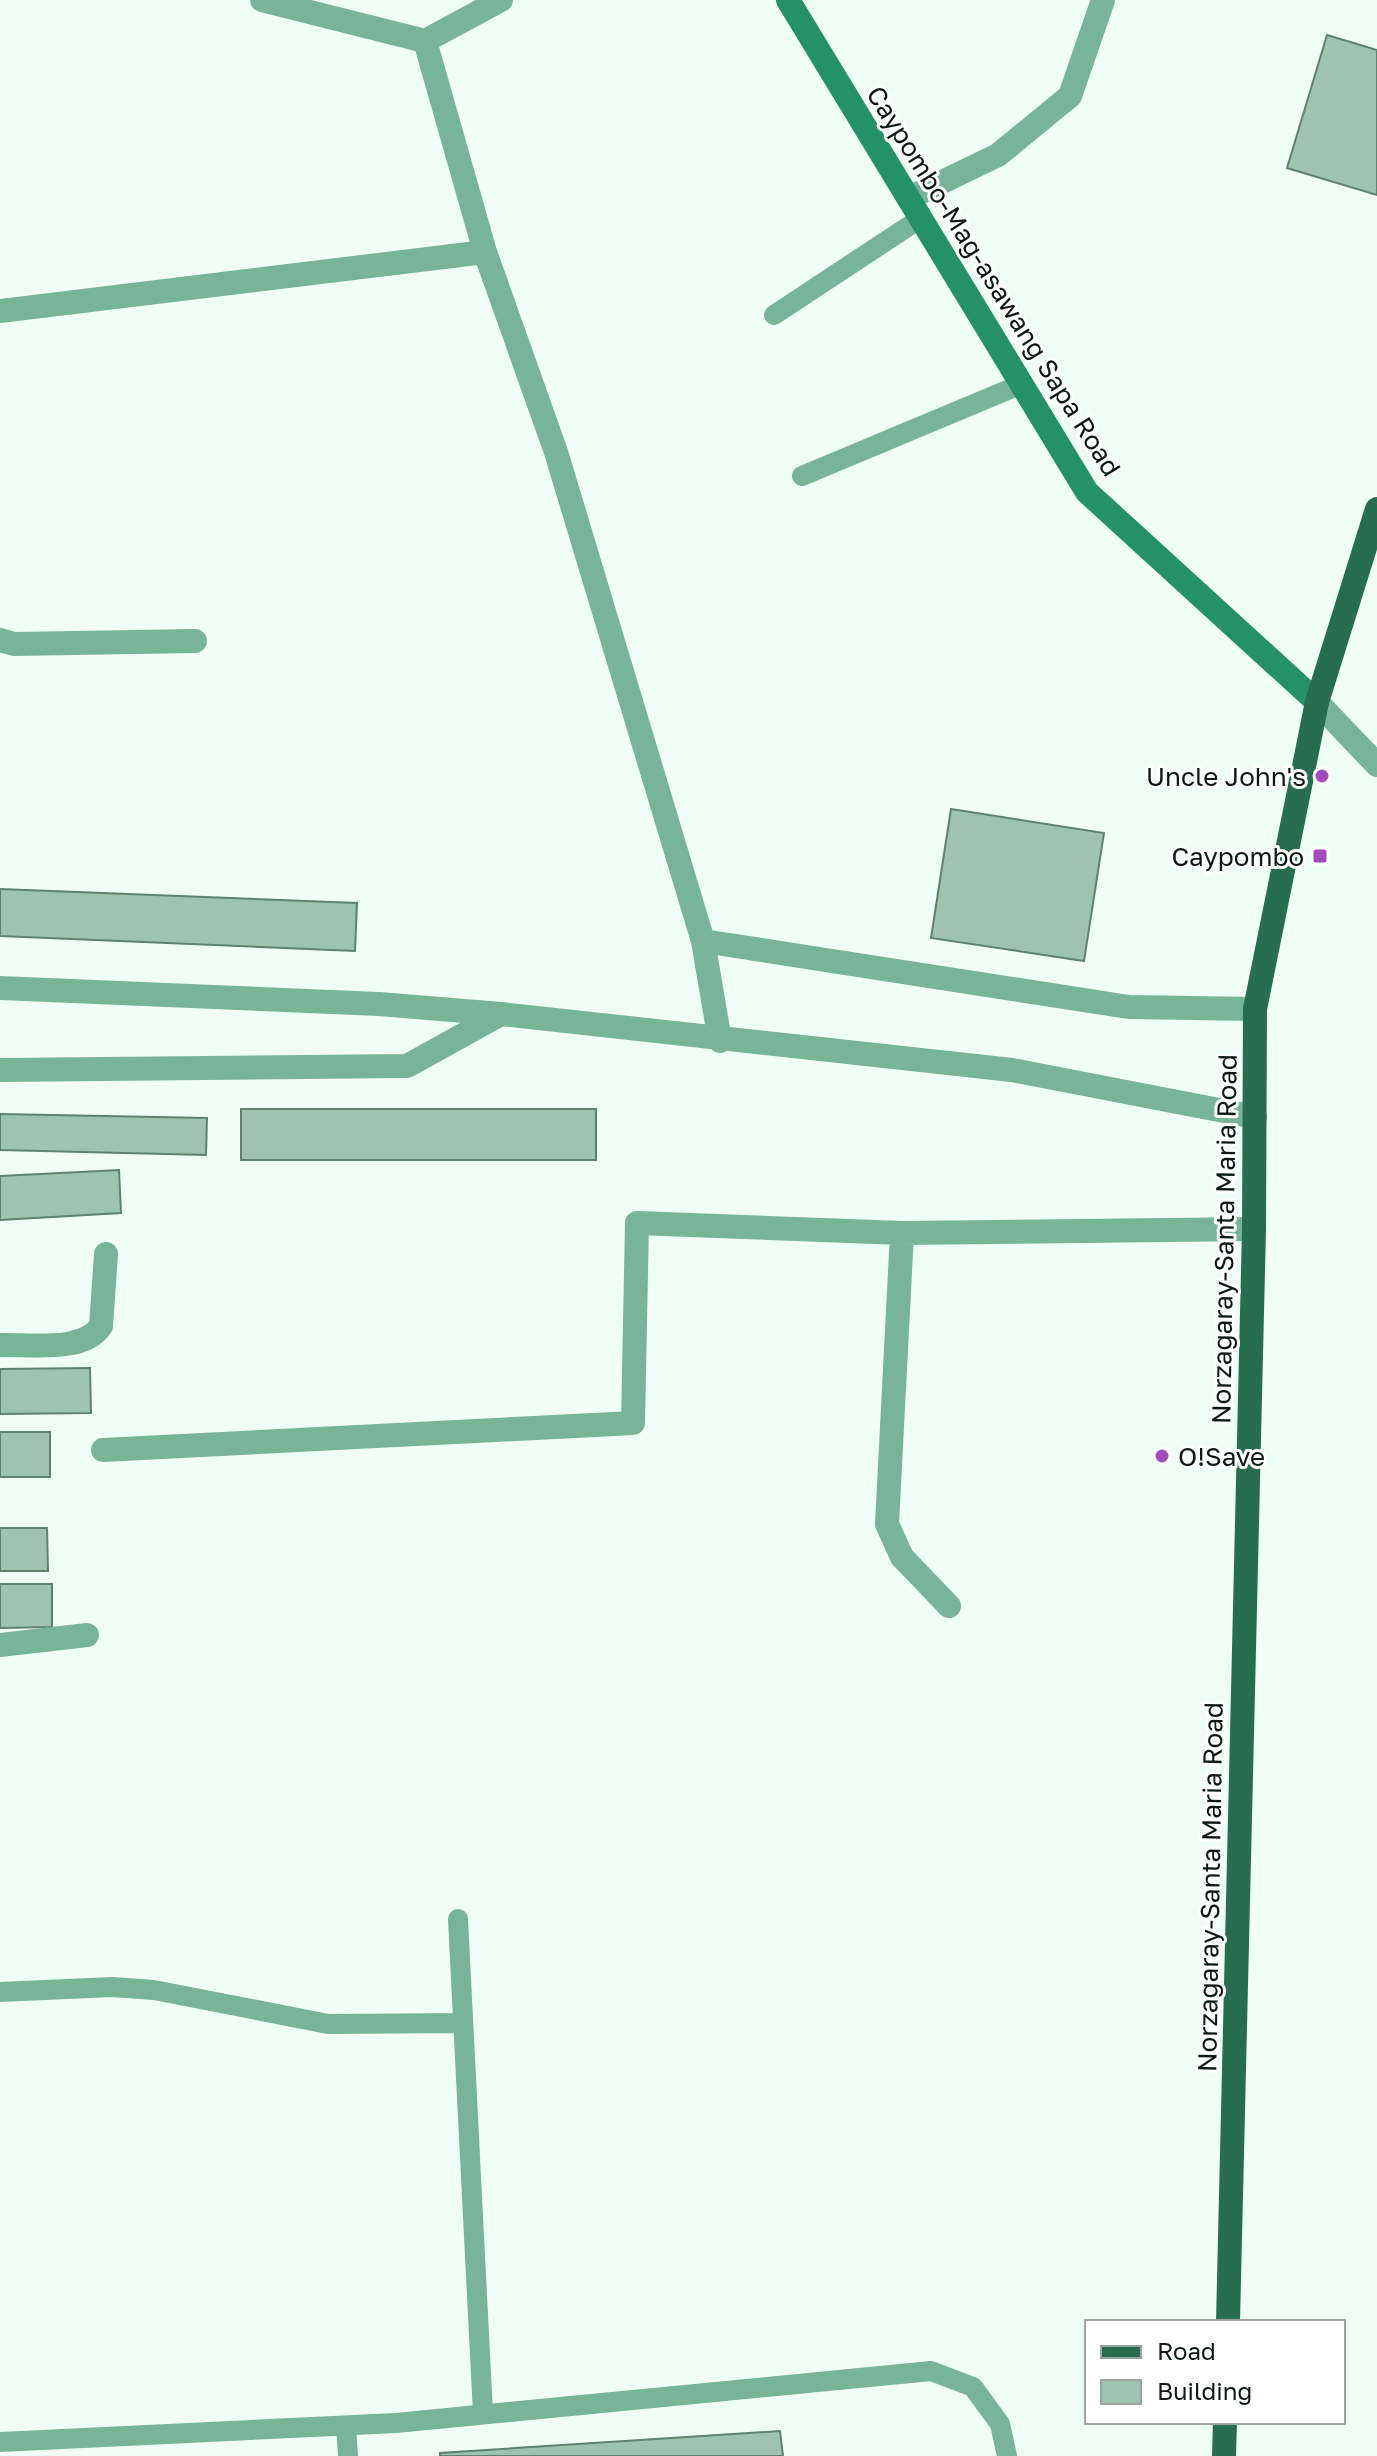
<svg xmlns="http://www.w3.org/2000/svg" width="1377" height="2456" font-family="'Golos Text',sans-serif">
<rect width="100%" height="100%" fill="#effef6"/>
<!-- building -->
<path fill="#9ec4b1" stroke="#5e8270" stroke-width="2" d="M1327 35 1377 50V195L1287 168Z
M951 809 1104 833 1084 961 931 938Z
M0 889 357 903 355 951 0 936Z
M241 1109H596V1160H241Z
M0 1114 207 1118 206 1155 0 1150Z
M119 1170 121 1213 0 1220V1176Z
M90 1368 91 1413 0 1414V1369Z
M0 1432H50V1477H0Z
M0 1528H47L48 1571H0Z
M0 1584H52V1627L0 1628Z
M780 2431 783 2456H440V2453Z"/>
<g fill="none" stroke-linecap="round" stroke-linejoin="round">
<!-- lane -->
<path stroke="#78b497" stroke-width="20" d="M774 315 921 218
M802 476 1022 384
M458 1919 483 2414
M0 1992 112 1987 154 1990 328 2024 463 2023
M346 2426 348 2456
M0 2442 396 2423 931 2371 973 2387 1000 2424 1007 2456"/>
<!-- street -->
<path stroke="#78b497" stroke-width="24" d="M262 0 425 41 501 0
M425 41 485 252 556 452 703 941 720 1041
M909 198 998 155 1070 96 1103 0
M0 311 485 252
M0 640 14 644 195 641
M1317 702 1377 765
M703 941 1129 1007 1255 1009
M0 988 379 1004 501 1014 1012 1070 1255 1117
M0 1070 407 1066 501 1014
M902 1233 887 1524 902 1557 949 1606
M0 1345C29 1344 83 1353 101 1326L106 1254
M103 1450 633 1423 637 1223 902 1233 1254 1229
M0 1645 87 1635"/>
<!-- secondary -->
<path stroke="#259168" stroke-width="24" d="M788 0 1087 492 1317 702"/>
<!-- primary -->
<path stroke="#276e51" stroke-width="24" d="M1228 2322 1254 1229 1255 1009 1317 702 1377 509
M1224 2456 1225 2422"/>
</g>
<!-- markers -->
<g fill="#a14cba" stroke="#fff" stroke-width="3">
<circle cx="1322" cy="776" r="8"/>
<rect x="1312" y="848" width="16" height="16" rx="4"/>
<circle cx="1162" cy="1456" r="8"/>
</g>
<g text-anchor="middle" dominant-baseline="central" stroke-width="6" stroke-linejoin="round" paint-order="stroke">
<!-- street labels -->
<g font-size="26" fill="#0b1913" stroke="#fff">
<text transform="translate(994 281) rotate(58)">Caypombo-Mag-asawang Sapa Road</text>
<text transform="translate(1224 1239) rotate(-89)">Norzagaray-Santa Maria Road</text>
<text transform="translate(1210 1887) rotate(-89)">Norzagaray-Santa Maria Road</text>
</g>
<!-- poi labels -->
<g font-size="26" fill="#0b1913" stroke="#fff" text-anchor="end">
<text x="1306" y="776">Uncle John's</text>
<text x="1304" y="856">Caypombo</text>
<text x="1178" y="1456" text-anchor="start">O!Save</text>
</g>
</g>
<!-- legend -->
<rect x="1085" y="2320" width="260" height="104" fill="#ffffff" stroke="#9da3a1" stroke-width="2"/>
<rect x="1101" y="2346" width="40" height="12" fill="#276e51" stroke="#9da3a1" stroke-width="2"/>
<text x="1157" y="2360" font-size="24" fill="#0b1913">Road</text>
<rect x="1101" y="2380" width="40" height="24" fill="#9ec4b1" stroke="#9da3a1" stroke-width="2"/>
<text x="1157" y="2400" font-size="24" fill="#0b1913">Building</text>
</svg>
